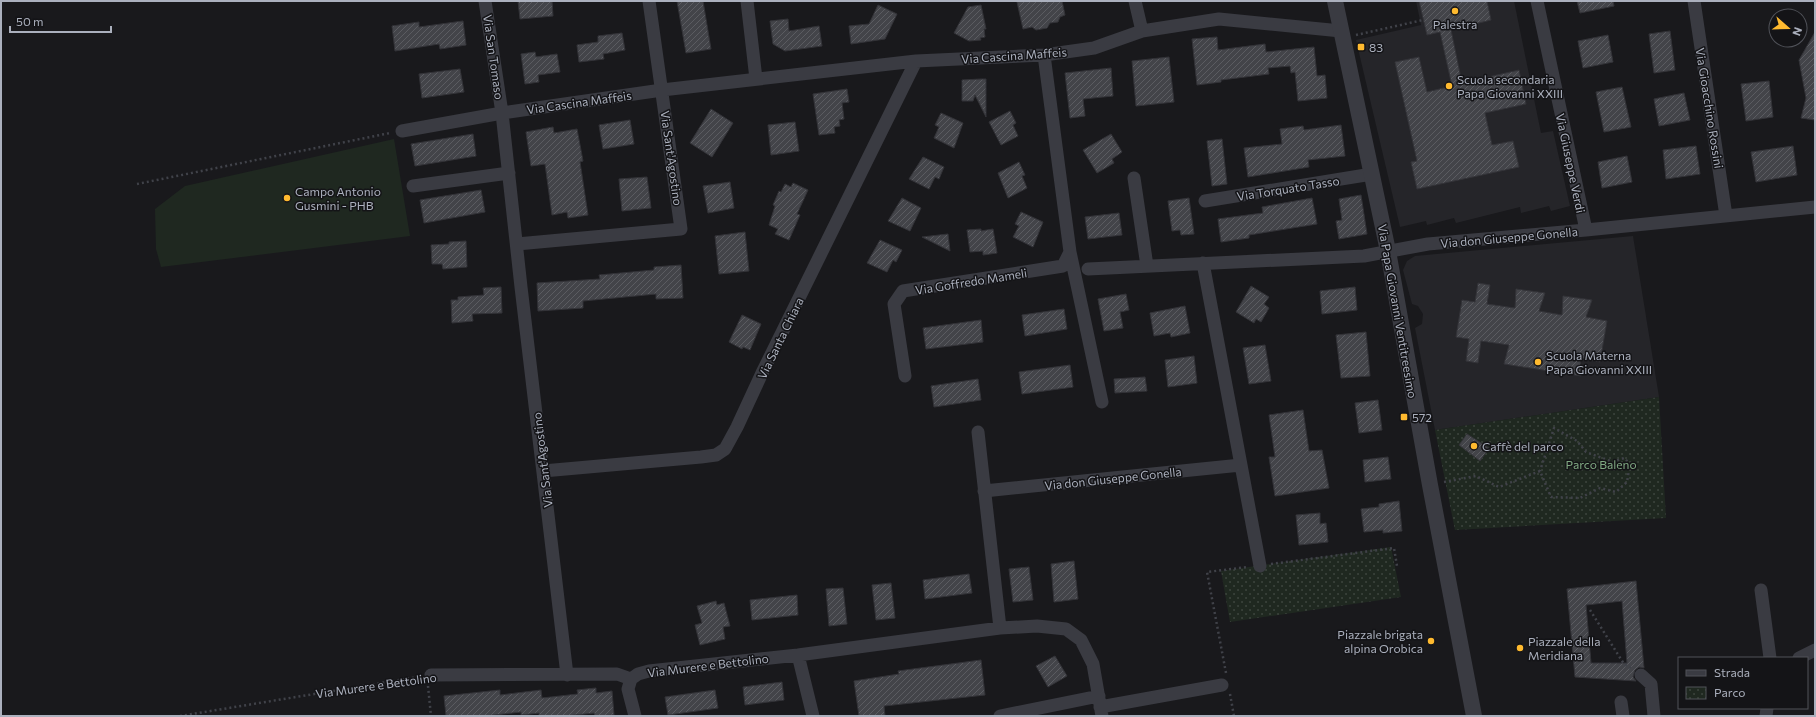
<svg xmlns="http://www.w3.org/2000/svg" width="1816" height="717" font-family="Commissioner,sans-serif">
<defs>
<pattern id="park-dots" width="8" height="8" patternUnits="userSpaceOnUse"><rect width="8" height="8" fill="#1f2820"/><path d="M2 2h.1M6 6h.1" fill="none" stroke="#3d453e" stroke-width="1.8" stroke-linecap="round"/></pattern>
<pattern id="building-hatch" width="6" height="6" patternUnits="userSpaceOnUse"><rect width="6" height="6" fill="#434449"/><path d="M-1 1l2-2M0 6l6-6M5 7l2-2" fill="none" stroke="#5b5c61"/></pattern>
</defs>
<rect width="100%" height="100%" fill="#19191c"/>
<!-- built -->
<path fill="#252529" d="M1416 1H1514L1541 133 1553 131 1570 206 1551 211 1549 206 1521 213 1520 207 1456 223 1454 218 1427 225 1426 221 1400 227 1356 40 1421 25Z
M1633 236 1659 397 1435 430 1415 328 1422 324 1423 314 1418 306 1412 304 1403 270 1407 261 1415 256Z"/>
<!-- grass -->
<path fill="#1f2820" d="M394 139 410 236 161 267 156 249 155 209 185 186Z"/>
<!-- park -->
<path fill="url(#park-dots)" d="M1659 397 1666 518 1455 530 1435 430Z
M1391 547 1401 597 1230 622 1221 571Z"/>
<!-- building -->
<path fill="url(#building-hatch)" stroke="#333338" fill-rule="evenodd" d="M518 1H552L553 16 520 19Z
M677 1H703L711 49 686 53Z
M1023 1H1062L1065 15 1060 17 1058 22 1050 23 1047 28 1036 30 1032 27 1023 29 1017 2Z
M1419 1H1487L1491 20 1451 30 1462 83 1519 70 1526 104 1485 113 1492 145 1513 141 1519 167 1417 189 1411 162 1417 161 1395 62 1419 57 1427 92 1452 86 1440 32 1427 35Z
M1577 1H1613L1614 6 1580 13Z
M878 5 897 14 885 39 851 44 849 26 869 24Z
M981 5 986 29H984L985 37 980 38 981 40 969 41 954 33 968 7Z
M788 19 789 31 819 26 822 46 785 51 773 44 770 21Z
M463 21 466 45 440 49 439 44 395 51 392 26 419 22V27Z
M1670 31 1675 70 1654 73 1649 34Z
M1815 32V120L1801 118 1806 98 1799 60Z
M622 33 625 50 603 54 604 59 579 62 577 45 598 42V36Z
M1608 35 1613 62 1583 68 1578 41Z
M1217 37 1218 50 1265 44 1266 52 1314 47 1317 76 1325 75 1327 98 1298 101 1295 72 1291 73 1290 66 1268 68 1269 74 1221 80V82L1197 85 1192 39Z
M535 52 536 57 557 54 560 72 538 75 539 82 525 84 521 54Z
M1169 57 1174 102 1136 106 1132 61Z
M1111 68 1113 96 1083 99 1085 116 1070 118 1065 73Z
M460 69 464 92 422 98 419 74Z
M981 79H986V117L975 95 973 101H962V80Z
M1769 81 1773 117 1746 121 1741 84Z
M1622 87 1631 127 1604 132 1596 92Z
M847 89 849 102 842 103 844 119 839 120 840 126 834 127 835 133 819 135 813 94Z
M1684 93 1690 120 1659 126 1654 99Z
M711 109 733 123 712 157 690 143Z
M1010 111 1016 123 1013 125 1018 136 1001 145 989 122Z
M941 113 963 123 954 148 934 138 939 127 935 125Z
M630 120 634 144 603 149 599 125Z
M795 122 799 151 771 155 768 125Z
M1341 125 1345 156 1308 160 1309 167 1248 177 1244 148 1282 144 1280 129 1303 126 1304 130Z
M553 127 554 133 577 129 583 161 580 162 588 215 568 218 567 212 552 215 545 164 531 166 526 132Z
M473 134 476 156 415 166 411 144Z
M1111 134 1122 152 1112 159 1114 163 1097 173 1083 150Z
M1222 139 1227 184 1212 186 1207 141Z
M1696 146 1700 174 1666 179 1663 150Z
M1793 146 1797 175 1756 182 1751 152Z
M1627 156 1632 182 1602 188 1598 162Z
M923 157 944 167 939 179 935 177 929 189 909 179Z
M1019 162 1025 175 1022 176 1027 188 1008 198 998 173Z
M647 177 651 208 622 211 619 179Z
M730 182 734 208 708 213 703 186Z
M793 183 808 190 797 214 800 215 789 240 775 234 778 229 769 225 775 206 773 205 779 191 781 192 785 184 791 187Z
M481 190 485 212 424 223 420 200Z
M1361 195 1367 234 1339 239 1336 221 1342 220 1339 199Z
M902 198 921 208 910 231 888 221Z
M1189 198 1194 234 1181 235 1180 230 1172 231 1168 201Z
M1312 198 1317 224 1249 235V238L1221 242 1218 219 1263 213 1262 207Z
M1021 212 1043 222 1033 247 1013 237 1019 226 1015 224Z
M1119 213 1122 235 1088 239 1085 217Z
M981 229V231L993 229 997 253 983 255V251L970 252 967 230Z
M745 232 749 271 719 274 715 236Z
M948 234 950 251 922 237Z
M880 240 902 250 896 262 893 260 887 272 867 263Z
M466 241 467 267 443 269 442 264H432L431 245 449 244V242Z
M681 265 683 298 656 299V294L583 301V308L538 311 537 283 600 279 599 275 654 270V267Z
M1478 283 1490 285 1487 304 1515 308 1516 289 1545 293 1539 311 1562 315 1563 296 1592 300 1586 317 1607 321 1600 362 1580 358 1581 376 1504 364 1509 345 1481 341 1478 363 1466 361 1469 339 1456 337 1462 300 1475 302Z
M1251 286 1269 297 1264 304 1269 308 1261 322 1256 319 1254 323 1236 312Z
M501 287 502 313 472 314 473 321 452 323 451 300H458V297L484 295 483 288Z
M1355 287 1357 310 1322 314 1320 291Z
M1126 294 1129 310 1120 312 1123 328 1104 331 1098 299Z
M1185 306 1190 333 1171 337 1170 333 1154 336 1150 313Z
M1064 309 1067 329 1025 336 1022 315Z
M742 315 761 324 750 350 743 347 742 349 729 342Z
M981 320 983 342 926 349 923 328Z
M1366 332 1370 376 1341 378 1336 335Z
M1265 345 1271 381 1249 384 1243 348Z
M1194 356 1197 383 1168 387 1165 360Z
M1070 365 1073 387 1022 394 1019 372Z
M1145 377 1147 391 1115 393 1114 379Z
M978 379 981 400 934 407 931 386Z
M1378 400 1382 430 1359 433 1355 403Z
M1303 410 1309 451 1322 450 1329 488 1275 496 1269 457H1275L1269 415Z
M1467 434 1489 448 1480 461 1459 445Z
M1388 457 1391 479 1365 482 1363 460Z
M1399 501 1402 531 1383 533V530L1364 532 1361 509 1379 507V504Z
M1320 513V524L1326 523 1328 542 1299 545 1296 515Z
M1074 561 1078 599 1054 602 1051 564Z
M1029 567 1033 600 1013 602 1009 569Z
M969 574 972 593 925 599 923 580Z
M1636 581 1644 668 1639 667 1635 670 1633 677 1636 681 1575 677 1567 589ZM1622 601 1627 663H1591L1586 605Z
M891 583 895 618 876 620 872 585Z
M843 588 847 624 829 626 826 589Z
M797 595 798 615 752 620 750 600Z
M716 601 717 605 724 603 730 626 723 627 725 639 700 645 695 625 702 623 697 606Z
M1055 656 1067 676 1048 687 1036 666Z
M981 660 985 695 884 706 885 716H859L854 681 899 674 898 671Z
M782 682 784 700 745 705 743 687Z
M596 688V693L612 691 614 715 595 716 594 713 565 716H539V713L521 715V712L485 716H446L444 696 500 690V695L541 690 542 698 578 694 577 690Z
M715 690 718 708 668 715 665 697Z"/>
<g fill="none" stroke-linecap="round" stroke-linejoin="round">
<!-- path -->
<path stroke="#404249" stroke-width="2.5" stroke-dasharray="2 3" stroke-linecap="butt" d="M1356 35 1423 20
M137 184 390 133
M1444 482 1476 476 1499 487 1540 471 1551 497 1580 498 1600 488 1616 492 1627 482 1630 464 1624 458 1613 462 1586 452 1577 441 1554 428 1540 471
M1271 564 1394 548 1397 566 1399 565
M1590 610 1624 664 1631 668
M1226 673 1207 572 1248 567
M428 686 431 716
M1230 694 1234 716
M180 716 418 677"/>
<!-- minor -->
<path stroke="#3a3b42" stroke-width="13" d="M485 1 502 113 521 287 567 675
M747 1 756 79
M1135 1 1142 31
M1537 1 1586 230
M1694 1 1726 216
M402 131 502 113 662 90 916 61 1044 55 1094 48 1142 31 1219 19 1341 31
M1134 178 1147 266
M413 186 509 173
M1205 201 1372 174
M517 244 681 229 649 1
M1070 252 1102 402
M1203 263 1260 566
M1088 269 1364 256 1428 244 1586 230 1815 207
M905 376 894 304 903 291 1063 266 1070 252 1044 55
M978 432 1000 628
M543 471 701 457 716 455 725 449 737 427 762 373 916 61
M984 491 1241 465
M1761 590 1770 658
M798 655 813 716
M1799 658 1815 650
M431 675 617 674 631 679 638 674 649 671 798 655 1000 628 1037 626 1066 629 1081 640 1093 664 1102 716
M1641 675 1651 684 1654 716
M631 679 628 689 635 716
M1621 702 1623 716
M1100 707 1222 685
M1000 716 1099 696
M1766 716 1767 708"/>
<!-- tertiary -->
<path stroke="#3a3b42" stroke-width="16" d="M1335 1 1388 251 1430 485 1474 716"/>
</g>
<!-- markers -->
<g fill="#ffba2f" stroke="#141417" stroke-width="1.5">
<circle cx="1455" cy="11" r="4"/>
<rect x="1357" y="43" width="8" height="8" rx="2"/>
<circle cx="1449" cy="86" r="4"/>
<circle cx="287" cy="198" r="4"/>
<circle cx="1538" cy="362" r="4"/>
<rect x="1400" y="413" width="8" height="8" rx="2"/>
<circle cx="1474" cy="446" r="4"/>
<circle cx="1431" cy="641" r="4"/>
<circle cx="1520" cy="648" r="4"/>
</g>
<g text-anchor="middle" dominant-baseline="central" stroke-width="3" stroke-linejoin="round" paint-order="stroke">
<!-- poi labels -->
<g font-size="12" fill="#abb0bd" stroke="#141417" text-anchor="start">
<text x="1455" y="24" text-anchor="middle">Palestra</text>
<text x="1369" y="47">83</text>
<text x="1457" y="79">Scuola secondaria<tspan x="1457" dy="14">Papa Giovanni XXIII</tspan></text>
<text x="295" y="191">Campo Antonio<tspan x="295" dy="14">Gusmini - PHB</tspan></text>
<text x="1546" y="355">Scuola Materna<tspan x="1546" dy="14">Papa Giovanni XXIII</tspan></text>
<text x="1412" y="417">572</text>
<text x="1482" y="446">Caffè del parco</text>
<text x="1423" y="634" text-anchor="end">Piazzale brigata<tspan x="1423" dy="14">alpina Orobica</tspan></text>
<text x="1528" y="641">Piazzale della<tspan x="1528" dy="14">Meridiana</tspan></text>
</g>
<!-- street labels -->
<g font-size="12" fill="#abb0bd" stroke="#141417">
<text transform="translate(1014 55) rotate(-4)">Via Cascina Maffeis</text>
<text transform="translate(494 57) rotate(82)">Via San Tomaso</text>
<text transform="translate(579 102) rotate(-8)">Via Cascina Maffeis</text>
<text transform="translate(1710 108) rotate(81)">Via Gioacchino Rossini</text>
<text transform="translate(672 158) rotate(82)">Via Sant'Agostino</text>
<text transform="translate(1571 163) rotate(78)">Via Giuseppe Verdi</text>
<text transform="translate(1288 188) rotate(-9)">Via Torquato Tasso</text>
<text transform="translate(1509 237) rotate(-5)">Via don Giuseppe Gonella</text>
<text transform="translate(971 281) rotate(-9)">Via Goffredo Mameli</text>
<text transform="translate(1398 311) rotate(80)">Via Papa Giovanni Ventitreesimo</text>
<text transform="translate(780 338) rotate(-64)">Via Santa Chiara</text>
<text transform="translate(542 460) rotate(-97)">Via Sant'Agostino</text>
<text transform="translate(1113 478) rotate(-6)">Via don Giuseppe Gonella</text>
<text transform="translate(708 665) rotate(-7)">Via Murere e Bettolino</text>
<text transform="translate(376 685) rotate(-8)">Via Murere e Bettolino</text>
</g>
<!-- park labels -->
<g font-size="12" fill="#80a983" stroke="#141417">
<text x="1601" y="464">Parco Baleno</text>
</g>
</g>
<!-- border -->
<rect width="1816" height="717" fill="none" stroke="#abb0bd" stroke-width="4"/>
<!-- legend -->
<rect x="1678" y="657" width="130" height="52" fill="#141417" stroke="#505259"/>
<rect x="1686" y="670" width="20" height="6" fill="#3a3b42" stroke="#505259"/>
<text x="1714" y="677" font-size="12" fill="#abb0bd">Strada</text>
<rect x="1686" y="687" width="20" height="12" fill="url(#park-dots)" stroke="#505259"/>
<text x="1714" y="697" font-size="12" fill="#abb0bd">Parco</text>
<!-- north arrow -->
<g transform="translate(1788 28) rotate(110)"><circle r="19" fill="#141417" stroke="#505259"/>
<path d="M0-3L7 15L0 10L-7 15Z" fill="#ffba2f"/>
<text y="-6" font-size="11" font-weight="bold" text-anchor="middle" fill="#abb0bd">N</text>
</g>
<!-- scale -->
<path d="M10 26v6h101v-6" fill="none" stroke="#abb0bd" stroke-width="2"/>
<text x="16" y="26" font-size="12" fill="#abb0bd" stroke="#141417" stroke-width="3" paint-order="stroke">50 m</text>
</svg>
